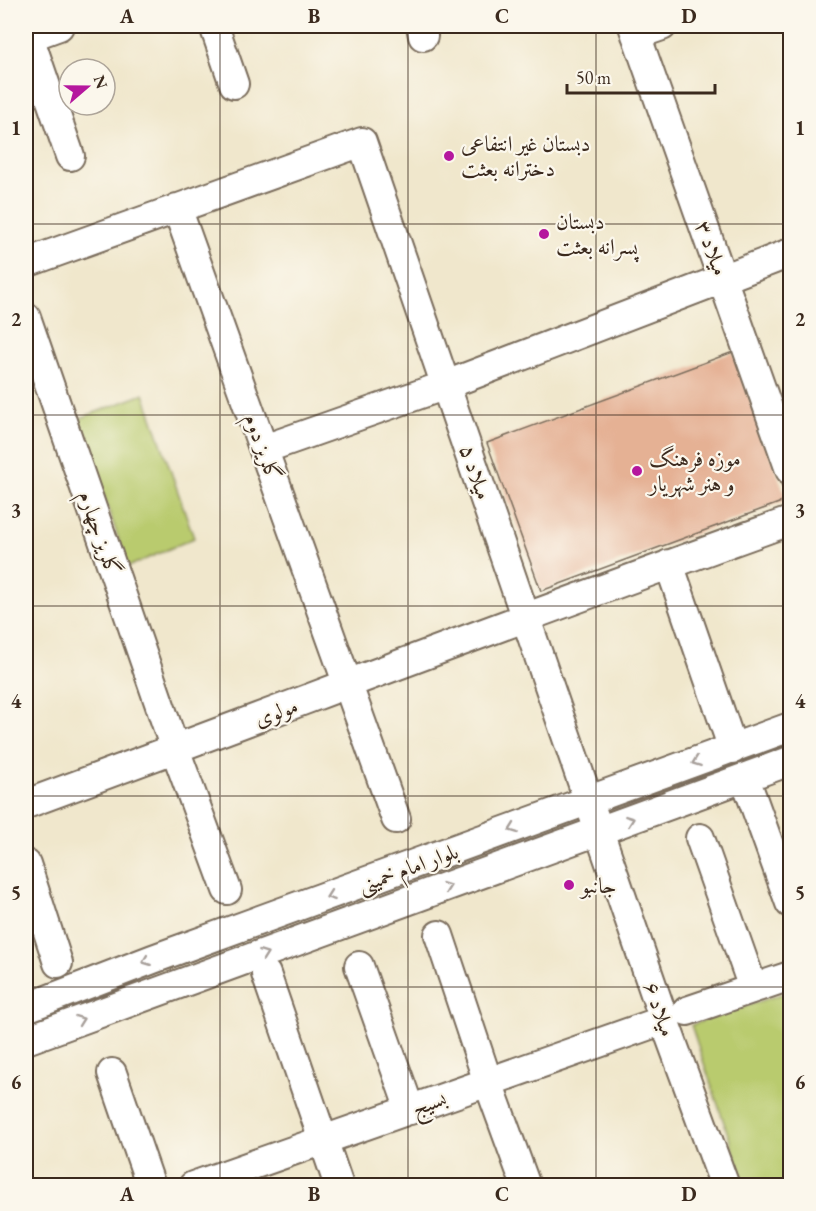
<svg xmlns="http://www.w3.org/2000/svg" width="816" height="1211" font-family="'EB Garamond',Amiri,serif">
<rect width="100%" height="100%" fill="#fbf7ec"/>
<filter id="ink" filterUnits="userSpaceOnUse"><feTurbulence type="fractalNoise" baseFrequency=".0167" numOctaves="2"/><feDisplacementMap in="SourceGraphic" scale="12" xChannelSelector="R" yChannelSelector="G"/><feConvolveMatrix kernelMatrix="1 2 1 2 8 2 1 2 1" color-interpolation-filters="sRGB"/></filter>
<filter id="wash" filterUnits="userSpaceOnUse"><feTurbulence type="fractalNoise" baseFrequency=".008" numOctaves="4" result="noise"/><feDisplacementMap in="SourceGraphic" scale="24" xChannelSelector="R" yChannelSelector="G"/><feGaussianBlur stdDeviation="1.35" result="paint"/><feColorMatrix in="noise" values="0 0 0 0 0 0 0 0 0 0 0 0 0 0 0 0 0 1.4 0 .05"/><feComposite in="paint" operator="in"/></filter>
<g filter="url(#wash)">
<rect width="100%" height="100%" fill="#f0e7cc"/>
<!-- green -->
<path fill="#b9cb6e" stroke="#7a7a46" stroke-width="1.5" d="M144 394 194 538 128 567 78 419Z
M790 991V1185H745L691 1025Z"/>
<g id="blocks">
<!-- building -->
<path fill="#e5b194" d="M733 352 787 500 541 591 487 443Z"/>
</g>
</g>
<g filter="url(#ink)">
<use href="#blocks" fill-opacity="0" stroke="#7a6c5b" stroke-width="1.5"/>
<g fill="none" stroke-linecap="round" stroke-linejoin="round">
<defs>
<path id="minor" d="M214 26 234 84
M421 26 423 36
M633 26 790 470
M26 28 70 156
M636 35 662 26
M26 38 59 26
M177 208 396 819
M26 263 362 142 664 1020 725 1186
M26 317 175 749 227 890
M264 449 446 385 790 253
M669 564 733 749
M745 778 790 903
M26 804C281 710 534 612 790 521
M700 838 753 988
M26 864 58 963
M439 935 488 1082 526 1186
M359 966 410 1110
M266 974 339 1186
M26 1008 153 959 790 727
M687 1011 790 976
M26 1040 790 761
M112 1073 151 1186
M193 1186 664 1020"/>
</defs>
<!-- minor casing -->
<use href="#minor" stroke="#7a6c5b" stroke-width="32"/>
<!-- minor -->
<use href="#minor" stroke="#fff" stroke-width="28"/>
</g>
<!-- one-way arrows -->
<defs><path id="oneway-chevron" d="M-2-3.5L2.5 0L-2 3.5" fill="none" stroke-width="1.6" stroke-linecap="round" stroke-linejoin="round" transform="scale(1.5)"/></defs>
<g stroke="#a79f9a">
<use href="#oneway-chevron" transform="translate(696 762) rotate(160)"/>
<use href="#oneway-chevron" transform="translate(630 820) rotate(-20)"/>
<use href="#oneway-chevron" transform="translate(513 829) rotate(160)"/>
<use href="#oneway-chevron" transform="translate(447 887) rotate(-20)"/>
<use href="#oneway-chevron" transform="translate(330 896) rotate(160)"/>
<use href="#oneway-chevron" transform="translate(264 954) rotate(-20)"/>
<use href="#oneway-chevron" transform="translate(146 961) rotate(159)"/>
<use href="#oneway-chevron" transform="translate(80 1020) rotate(-20)"/>
</g>
</g>
<!-- grid -->
<path fill="none" stroke="#3b2a1e" stroke-width="1.5" stroke-opacity="0.55" d="M220 26V1186M408 26V1186M596 26V1186M26 224H790M26 415H790M26 606H790M26 796H790M26 987H790"/>
<!-- markers -->
<g fill="#b5179e" stroke="#fbf7ec" stroke-width="2">
<circle cx="449" cy="156" r="6"/>
<circle cx="544" cy="234" r="6"/>
<circle cx="637" cy="471" r="6"/>
<circle cx="569" cy="885" r="6"/>
</g>
<g text-anchor="middle" dominant-baseline="central" stroke-width="4.5" stroke-linejoin="round" paint-order="stroke">
<!-- poi labels -->
<g font-size="22" fill="#3b2a1e" stroke="#fbf7ec" text-anchor="start">
<text x="461" y="143">دبستان غیر انتفاعی<tspan x="461" dy="25">دخترانه بعثت</tspan></text>
<text x="556" y="221">دبستان<tspan x="556" dy="25">پسرانه بعثت</tspan></text>
<text x="649" y="458">موزه فرهنگ<tspan x="649" dy="25">و هنر شهریار</tspan></text>
<text x="581" y="885">جانبو</text>
</g>
<!-- street labels -->
<g font-size="22" fill="#3b2a1e" stroke="#fbf7ec">
<text transform="translate(712 248) rotate(70)">میلاد ۳</text>
<text transform="translate(263 447) rotate(70)">گلریز دوم</text>
<text transform="translate(476 472) rotate(71)">میلاد ۵</text>
<text transform="translate(100 533) rotate(71)">گلریز چهارم</text>
<text transform="translate(276 712) rotate(-20)">مولوی</text>
<text transform="translate(408 868) rotate(-20)">بلوار امام خمینی</text>
<text transform="translate(660 1009) rotate(71)">میلاد ۶</text>
<text transform="translate(429 1103) rotate(-20)">بسیج</text>
</g>
</g>
<!-- margin -->
<rect width="816" height="1211" fill="none" stroke="#fbf7ec" stroke-width="66"/>
<!-- north arrow -->
<g transform="translate(87 87) rotate(70)"><circle r="28" fill="#fbf7ec" stroke="#aea59a" stroke-width="1.5"/>
<path d="M0-4.5L10 22L0 15L-10 22Z" fill="#b5179e"/>
<text y="-9" font-size="16" font-weight="bold" text-anchor="middle" fill="#3b2a1e">N</text>
</g>
<!-- scale -->
<path d="M567 84v9h148v-9" fill="none" stroke="#3b2a1e" stroke-width="3"/>
<text x="576" y="84" font-size="18" fill="#3b2a1e" stroke="#fbf7ec" stroke-width="4.5" paint-order="stroke">50 m</text>
<rect x="33" y="33" width="750" height="1145" fill="none" stroke="#3b2a1e" stroke-width="2"/>
<g font-size="20" text-anchor="middle" font-weight="bold" fill="#3b2a1e">
<text x="127" y="23">A</text>
<text x="314" y="23">B</text>
<text x="502" y="23">C</text>
<text x="689" y="23">D</text>
<text x="16" y="135">1</text>
<text x="800" y="135">1</text>
<text x="16" y="326">2</text>
<text x="800" y="326">2</text>
<text x="16" y="517">3</text>
<text x="800" y="517">3</text>
<text x="16" y="708">4</text>
<text x="800" y="708">4</text>
<text x="16" y="899">5</text>
<text x="800" y="899">5</text>
<text x="16" y="1089">6</text>
<text x="800" y="1089">6</text>
<text x="127" y="1201">A</text>
<text x="314" y="1201">B</text>
<text x="502" y="1201">C</text>
<text x="689" y="1201">D</text>
</g>
</svg>
